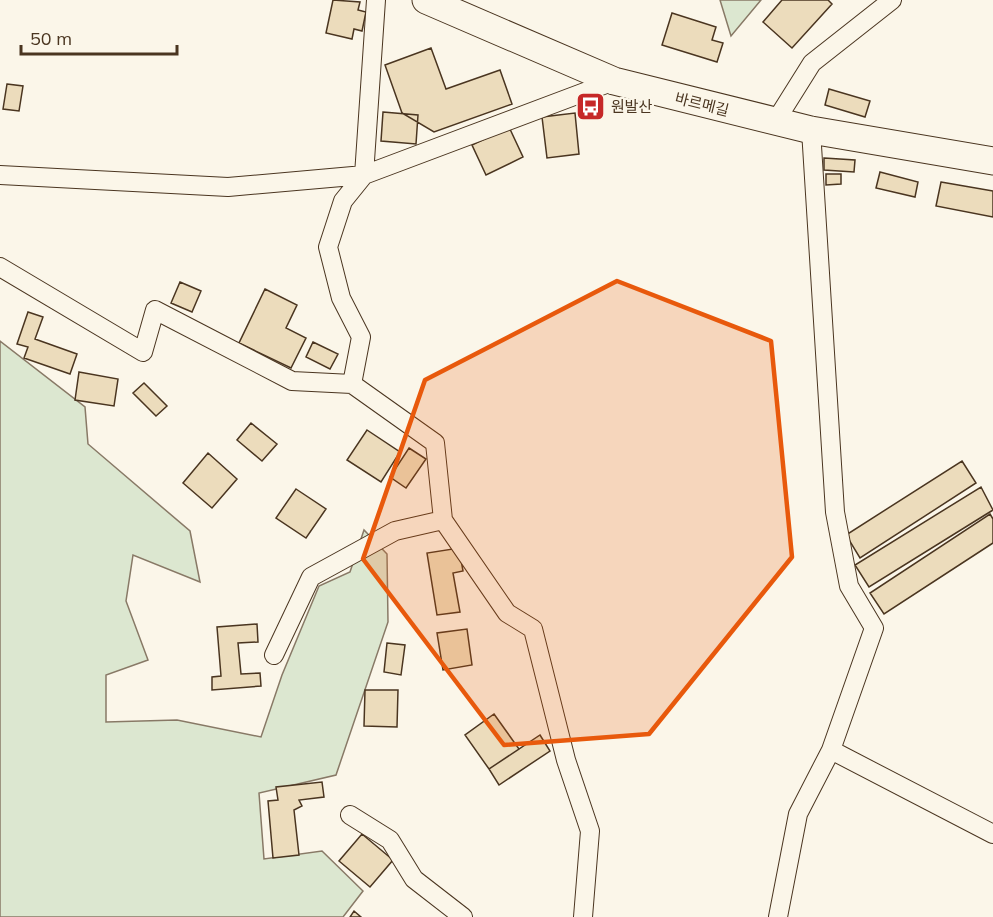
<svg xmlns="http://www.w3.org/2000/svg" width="993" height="917" font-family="Mulish,'Noto Sans KR',sans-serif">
<rect width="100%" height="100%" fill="#fbf6e9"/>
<!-- green -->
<path fill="#dce7d0" stroke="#887966" stroke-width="1.5" d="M720 0H761L731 36Z
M0 341 85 407 88 444 190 531 200 582 133 555 126 601 148 660 106 675V722L177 720 261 737 282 675 319 586 350 572 364 530 387 554 388 622 336 775 259 793 264 859 322 851 363 891 343 917H0Z"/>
<!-- building -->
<path fill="#ecdcbc" stroke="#4a3520" stroke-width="1.5" d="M333 0 360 2 358 10 366 12 362 31 354 29 352 39 326 33Z
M782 0H828L832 4 792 48 763 22Z
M672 13 716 27 712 40 723 43 717 62 662 45Z
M431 48 446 89 500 70 512 104 434 132 402 113 385 65Z
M7 84 23 86 19 111 3 109Z
M829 89 870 101 865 117 825 105Z
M383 112 418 115 416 144 381 141Z
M575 113 579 154 547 158 542 117Z
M509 127 523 157 486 175 472 145Z
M824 158 855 160 854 172 824 170Z
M880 172 918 182 915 197 876 188Z
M826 174H841V184L826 185Z
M941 182 993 191V217L936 206Z
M180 282 201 291 192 312 171 303Z
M265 289 297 305 286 328 306 338 291 368 239 343Z
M28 312 43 317 35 339 77 354 70 374 24 358 28 347 17 344Z
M313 342 338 354 330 369 306 357Z
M79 372 118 379 114 406 75 400Z
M144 383 167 406 156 416 133 393Z
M251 423 277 444 262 461 237 440Z
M367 430 400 452 381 482 347 460Z
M409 448 426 459 406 488 390 477Z
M208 453 237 479 212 508 183 483Z
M962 461 976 483 860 558 846 535Z
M981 487 993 510 869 587 855 565Z
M296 489 326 509 306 538 276 518Z
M990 514 993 519V543L884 614 870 593Z
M459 548 463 571 453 573 460 612 437 615 427 553Z
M257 624 258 642 238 643 241 674 260 673 261 686 212 690V677L221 676 217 627Z
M467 629 472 665 443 670 437 633Z
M387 643 405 645 401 675 384 672Z
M365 690H398L397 727 364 726Z
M494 714 519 749 489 769 465 735Z
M540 735 550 751 499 785 489 769Z
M322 782 324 797 299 800 302 806 294 810 299 855 273 858 268 801 278 800 276 787Z
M362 834 393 860 370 887 339 861Z
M354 911 361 917H350Z"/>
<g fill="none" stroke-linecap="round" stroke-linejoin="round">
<defs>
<path id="street" d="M775 122 812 63 892 0
M0 175 228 187 364 175 614 81
M0 267 143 352 155 310 292 381 352 384 435 443 443 520 507 613 533 629 566 760 590 831 583 917
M352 384 361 337 341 298 328 247 343 201 364 175 376 0
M274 655 311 577 395 531 443 520
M831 750 993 834
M350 815 390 840 414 879 463 917
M778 917 798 814 831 750 874 628 849 586 835 512 811 130"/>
<path id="secondary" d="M426 0 614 81 811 130 993 161"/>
</defs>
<!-- street casing -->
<use href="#street" stroke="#4a3520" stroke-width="20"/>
<!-- secondary casing -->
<use href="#secondary" stroke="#4a3520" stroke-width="29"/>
<!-- street -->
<use href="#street" stroke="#fbf6e9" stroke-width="18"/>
<!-- secondary -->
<use href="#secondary" stroke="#fbf6e9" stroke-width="27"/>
</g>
<!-- marked area -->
<path fill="#e8590c" fill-opacity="0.2" stroke="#e8590c" stroke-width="4.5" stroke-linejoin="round" d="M617 281 771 341 792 557 649 734 504 745 363 559 425 380Z"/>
<!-- icons -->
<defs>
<symbol id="bus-square" viewBox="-11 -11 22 22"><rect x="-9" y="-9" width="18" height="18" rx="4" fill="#c62828" stroke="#fbf6e9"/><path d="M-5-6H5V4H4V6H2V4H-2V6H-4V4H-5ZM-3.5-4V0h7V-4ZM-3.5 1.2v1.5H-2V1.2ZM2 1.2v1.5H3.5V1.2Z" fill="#fff"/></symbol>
</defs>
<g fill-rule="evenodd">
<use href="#bus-square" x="574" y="90" width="33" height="33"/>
</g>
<g text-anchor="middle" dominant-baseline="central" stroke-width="4.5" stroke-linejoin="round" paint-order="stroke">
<!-- street labels -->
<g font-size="15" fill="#4a3520" stroke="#fbf6e9">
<text transform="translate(702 104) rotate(14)">바르메길</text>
</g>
<!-- poi labels -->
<g font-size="15" fill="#4a3520" stroke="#fbf6e9" text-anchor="start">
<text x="611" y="106">원발산</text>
</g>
</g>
<!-- scale -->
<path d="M21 45v9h156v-9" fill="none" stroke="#4a3520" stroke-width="3"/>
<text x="30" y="45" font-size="18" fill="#4a3520" stroke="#fbf6e9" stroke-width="4.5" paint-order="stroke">50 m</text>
</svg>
